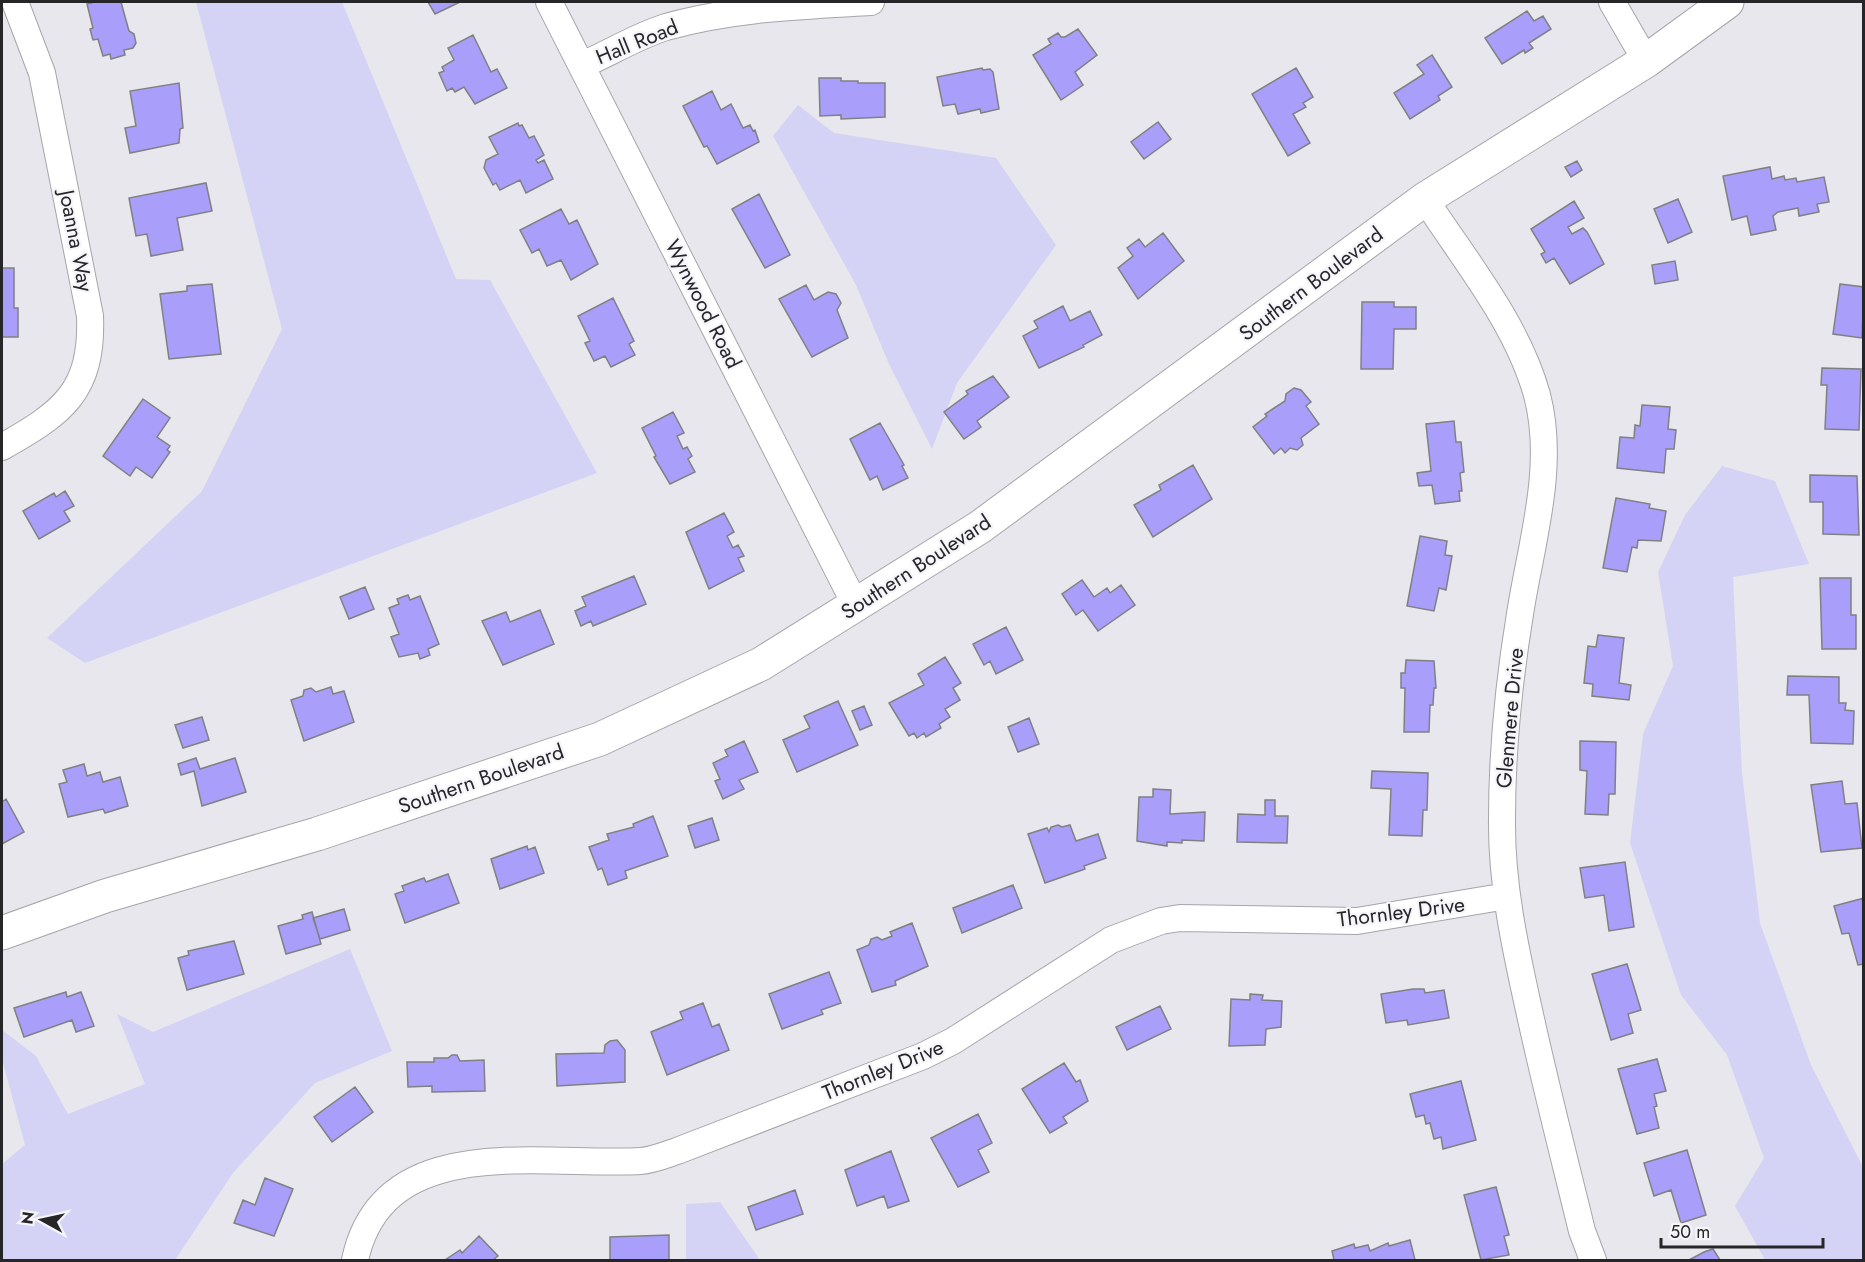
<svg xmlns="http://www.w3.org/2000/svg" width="1865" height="1262" font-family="Jost,sans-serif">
<rect width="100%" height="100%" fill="#e7e7ed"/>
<!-- green -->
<path fill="#d5d3f5" d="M196 2H342L456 279 490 280 597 473 85 663 47 638 202 491 282 329Z
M798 105 834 133 996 158 1056 245 957 383 932 449 889 364 856 285 773 136Z
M1722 466 1775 481 1809 564 1733 577 1742 773 1760 923 1811 1065 1863 1167V1260H1765L1735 1206 1764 1158 1727 1055 1681 995 1630 843 1643 734 1673 666 1658 572 1685 515Z
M350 949 392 1051 315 1083 233 1173 175 1260H2V1164L25 1145 2 1059V1030L36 1056 68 1114 145 1084 117 1014 153 1032Z
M720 1202 760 1260H686V1204Z"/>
<!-- building -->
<path fill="#a99ffa" stroke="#808084" stroke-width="1.5" d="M95 2H121L129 31 134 34 136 43 133 48 124 50 125 55 111 59 110 54 103 56 98 39 93 40 90 29 93 28 87 4Z
M428 2H460L435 14Z
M1527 11 1534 21 1543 16 1551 29 1529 43 1533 48 1525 53 1524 50 1502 64 1485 38Z
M1078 29 1097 55 1075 72 1083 85 1061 100 1033 55 1051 44 1048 39 1058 33 1061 37H1065Z
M473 35 491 72 497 69 507 88 475 104 464 87 455 92 452 88 447 91 439 73 444 71 442 67 454 60 448 48Z
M1432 55 1452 87 1438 96 1440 100 1410 119 1394 93 1424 74 1417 65Z
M982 68 983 70 990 69 993 72 999 109 981 113 980 109 958 114 955 104 943 106 937 77Z
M1296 68 1313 97 1303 103 1306 107 1293 114 1310 143 1288 156 1252 94Z
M819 78H841V81H858V83H885V117L841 119V115L820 116Z
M179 83 183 128 180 129 179 143 130 153 125 128 136 126 130 91Z
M712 91 721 110 731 104 743 128 750 125 753 131 755 130 759 142 717 164 707 146 704 147 683 106Z
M1158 122 1171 139 1144 159 1131 142Z
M518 123 519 126 522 125 529 138 534 136 544 155 536 160 538 163 544 160 553 179 526 193 520 180 500 190 496 183 493 185 484 168 486 160 498 154 489 137Z
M1577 161 1582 170 1571 177 1565 167Z
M1770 167 1772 179 1784 176 1785 180 1796 178 1797 182 1824 177 1829 202 1817 204 1819 212 1799 216 1798 208 1778 212 1773 216 1776 230 1751 235 1747 216 1732 220 1723 176Z
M206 183 212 211 177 218 183 250 151 256 147 234 136 236 129 198Z
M759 194 790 255 765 268 732 209Z
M1678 199 1692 232 1668 243 1654 209Z
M1574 201 1584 218 1568 227 1572 234 1583 228 1587 232 1604 264 1570 284 1554 258 1546 263 1541 254 1545 252 1531 229Z
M561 209 569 224 577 220 598 264 571 280 561 260 547 266 539 249 532 253 520 230Z
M1163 233 1184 261 1138 299 1118 268 1133 256 1127 248 1139 239 1145 247Z
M1675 261 1678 280 1655 284 1652 265Z
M2 268H14V308H18V337H2Z
M212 284 221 354 169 359 160 294 187 291V286Z
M1840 284 1864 287 1862 338 1833 334Z
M806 285 814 300 828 292 836 294 841 303 837 310 848 338 812 357 779 299Z
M613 298 634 341 629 344 635 355 611 367 605 356 594 361 585 343 590 341 578 316Z
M1362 302H1394V307H1416V329H1394L1393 369H1361Z
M1063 306 1070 321 1090 311 1102 335 1083 345 1084 347 1039 368 1023 336 1038 328 1034 321Z
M1822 368 1861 369 1859 430 1825 429 1827 385H1821Z
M993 376 1009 397 977 421 981 427 964 439 944 412 968 394 966 391Z
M1294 388 1301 390 1311 402 1306 406 1319 424 1301 438 1303 445 1297 450 1290 448 1285 453 1281 448 1274 454 1253 427 1267 416 1265 414 1285 401 1286 394Z
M143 399 170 418 157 437 170 446 167 450 170 452 152 478 136 467 130 476 103 456Z
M1642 405 1670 407 1668 429 1676 430 1674 449H1666L1664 473 1617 468 1620 437 1634 438 1635 425 1640 426Z
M673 412 684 433 677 436 683 449 687 447 692 456 688 459 695 472 670 484 654 457 656 456 642 428Z
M1454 421 1456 442H1461L1464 472 1460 473 1462 491H1459L1460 501 1435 504 1432 485 1419 486 1417 473 1431 471 1426 424Z
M880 423 904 465 902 466 908 478 883 490 877 476 870 480 850 439Z
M1193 465 1212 499 1153 537 1134 505 1161 490 1159 485Z
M1810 475 1857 476 1859 535 1823 534V502H1810Z
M65 491 74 506 64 511 70 521 39 539 23 511 54 493 56 497Z
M1616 498 1650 504 1649 508 1666 511 1661 541 1638 540 1637 548 1632 547 1627 572 1603 568Z
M724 513 734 532 727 536 733 548 738 545 744 556 738 558 744 571 709 589 686 532Z
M1420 536 1447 541 1445 555 1452 556 1446 590 1439 588 1434 611 1407 606Z
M634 576 646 604 593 626 591 621 581 626 575 611 586 606 582 597Z
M1820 578H1851V615H1856V649H1822Z
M1082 580 1094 597 1107 588 1110 593 1121 585 1135 605 1098 631 1083 610 1076 615 1062 594Z
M365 587 374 609 349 619 340 597Z
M408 595 410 600 420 596 439 644 428 649 430 655 420 659 418 653 399 657 391 637 399 634 389 608 399 604 397 599Z
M540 610 554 644 503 665 482 621 506 612 510 622Z
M1006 627 1023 660 996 674 990 661 984 665 973 644Z
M1598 635 1624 638 1619 683 1631 685 1629 700 1592 696 1593 684 1584 683 1588 646 1596 647Z
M945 657 961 683 953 688 960 700 945 709 950 717 939 724 941 728 926 737 924 733 917 738 914 733 909 736 889 703 924 685 918 674Z
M1406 660 1434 661 1436 688H1434L1433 705H1430L1429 732H1404L1405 688H1401V673H1405Z
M1788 676 1839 677V703H1846L1845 710 1854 711 1853 744 1811 743 1809 695H1787Z
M331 687 333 694 344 691 354 722 304 741 291 700 303 696 304 690 311 688 316 692Z
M838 701 858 745 797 772 783 740 810 728 804 716Z
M864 706 872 725 860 730 852 711Z
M202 717 209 740 183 748 175 725Z
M1029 718 1039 744 1018 752 1008 727Z
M744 741 758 772 739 780 744 789 723 799 715 781 720 779 713 763 728 756 725 750Z
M1580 741 1616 742 1615 794H1609L1608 815 1585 814 1587 771 1580 770Z
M196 758 200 769 235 758 246 792 202 806 194 771 181 775 178 764Z
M84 764 87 776 100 772 103 782 120 777 128 806 105 813 103 809 68 817 59 784 67 782 63 770Z
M1372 771 1428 773 1427 810H1423L1422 836 1389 835 1391 789 1371 788Z
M1842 781 1845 804 1857 803 1862 848 1821 852 1811 785Z
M1153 789 1171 790 1170 814 1205 812 1204 841 1182 840V843L1167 842V846L1137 841 1139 797H1153Z
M6 799 24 832 2 844V802Z
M1265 800H1275V816H1288L1287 843 1237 842 1238 814 1265 815Z
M653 816 668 856 625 871 627 878 608 885 602 868 598 870 589 847 609 840 607 834 634 827 633 824Z
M712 818 719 840 695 848 688 826Z
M1058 825 1062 827 1070 825 1076 841 1098 834 1106 858 1084 866 1085 869 1045 883 1028 834 1047 828 1049 832 1051 827Z
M527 846 528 850 535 847 544 873 500 889 491 859Z
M1625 862 1634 927 1609 931 1604 895 1585 898 1580 868Z
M448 874 459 903 405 923 395 894 404 891 402 886 424 878 426 882Z
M1013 885 1022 908 962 933 953 908Z
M1864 898V964L1858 965 1849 933 1842 934 1834 906Z
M344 909 350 930 320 939 313 918Z
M312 912 321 944 286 954 278 926 303 919 302 915Z
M912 923 928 966 895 981 896 985 872 992 857 950 869 945 871 939 877 937 882 940 892 936 890 932Z
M234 941 244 974 187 990 178 958 189 955 188 951Z
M1627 964 1641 1010 1628 1014 1633 1033 1611 1040 1592 974Z
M829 972 841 1003 821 1010 823 1014 782 1029 769 994Z
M1413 989H1424L1425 993 1444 990 1449 1018 1408 1025 1407 1020 1386 1023 1381 994Z
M66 992 67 997 81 992 94 1026 76 1032 72 1020 24 1037 14 1008Z
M1250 994 1263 995 1262 1000 1282 1001 1281 1027 1266 1029 1265 1045 1229 1046 1231 999 1250 1000Z
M703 1003 712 1027 719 1024 729 1050 667 1075 651 1032 683 1019 680 1012Z
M1160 1006 1171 1029 1127 1050 1116 1027Z
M617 1040 625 1050V1082L557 1086 556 1054 604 1053 605 1045 610 1041Z
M452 1055H457L460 1061 484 1060 485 1091 432 1092V1086L408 1087 407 1062H434V1058H448Z
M1657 1059 1666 1091 1654 1094 1657 1106 1654 1107 1659 1128 1637 1134 1618 1069Z
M1064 1063 1076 1082 1080 1080 1088 1101 1063 1117 1067 1123 1050 1133 1022 1089Z
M1461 1081 1476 1140 1443 1149 1441 1137 1434 1139 1430 1123 1426 1124 1424 1115 1416 1117 1410 1094Z
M355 1087 373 1112 332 1142 314 1117Z
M978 1114 992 1143 978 1150 989 1172 958 1187 931 1138Z
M1687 1150 1706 1215 1681 1223 1671 1190 1654 1196 1644 1163Z
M891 1151 909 1201 888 1208 884 1196 857 1206 845 1170Z
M265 1178 293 1189 274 1236 234 1223 243 1200 255 1205Z
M1496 1187 1509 1235 1504 1236 1509 1255 1481 1260 1464 1195Z
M795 1190 803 1214 756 1230 748 1207Z
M669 1235V1260H610V1237Z
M479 1236 498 1256 493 1260H445L460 1250 462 1253Z
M1410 1240 1415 1260H1334L1332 1251 1354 1244 1355 1248 1368 1245 1370 1251 1388 1243 1389 1246Z
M1713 1249 1720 1260H1689L1704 1252Z"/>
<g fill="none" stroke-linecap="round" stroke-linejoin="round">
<defs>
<path id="street" d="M549 2 856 606
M1612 2 1646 61
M582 65C610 53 637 36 666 27 733 8 802 6 871 2
M1425 199C1465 261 1517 323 1537 395 1556 467 1531 543 1520 614 1509 681 1502 750 1502 818 1501 883 1515 947 1529 1010 1545 1084 1564 1157 1582 1231L1593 1260
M2 447C62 413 93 392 90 316L42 73 15 2
M355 1260C383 1129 543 1167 641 1161 653 1160 665 1155 677 1151L923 1056 953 1041 1111 940 1161 921 1180 918 1357 921 1507 896"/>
<path id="secondary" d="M2 933 105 896 317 834 600 739 761 664 980 527 1425 199 1646 61 1727 2"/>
</defs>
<!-- street casing -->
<use href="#street" stroke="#a5a5aa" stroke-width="28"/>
<!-- secondary casing -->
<use href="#secondary" stroke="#a5a5aa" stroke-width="35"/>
<!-- street -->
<use href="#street" stroke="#fff" stroke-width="26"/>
<!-- secondary -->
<use href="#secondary" stroke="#fff" stroke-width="33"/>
</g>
<g text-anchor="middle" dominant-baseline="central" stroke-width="4.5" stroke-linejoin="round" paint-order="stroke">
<!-- street labels -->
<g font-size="21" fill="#262628" stroke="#f5f5fa">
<text transform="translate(637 42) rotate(-22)">Hall Road</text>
<text transform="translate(76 241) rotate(79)">Joanna Way</text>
<text transform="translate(1311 284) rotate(-37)">Southern Boulevard</text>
<text transform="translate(703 304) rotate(63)">Wynwood Road</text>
<text transform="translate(916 567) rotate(-33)">Southern Boulevard</text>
<text transform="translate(1510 718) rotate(-85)">Glenmere Drive</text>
<text transform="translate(481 779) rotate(-19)">Southern Boulevard</text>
<text transform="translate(1401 912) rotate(-7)">Thornley Drive</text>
<text transform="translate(883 1070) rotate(-22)">Thornley Drive</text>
</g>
</g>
<!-- border -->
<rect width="1865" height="1262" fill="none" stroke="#262628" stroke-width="6"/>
<!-- north arrow -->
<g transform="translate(42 1220) rotate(278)" stroke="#f5f5fa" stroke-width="4.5" paint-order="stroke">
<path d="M0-4.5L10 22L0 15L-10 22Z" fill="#262628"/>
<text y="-9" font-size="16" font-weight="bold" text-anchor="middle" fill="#262628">N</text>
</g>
<!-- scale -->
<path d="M1661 1238v9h162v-9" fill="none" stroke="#262628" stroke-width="3"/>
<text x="1670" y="1238" font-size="18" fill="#262628" stroke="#f5f5fa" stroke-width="4.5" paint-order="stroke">50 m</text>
</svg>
